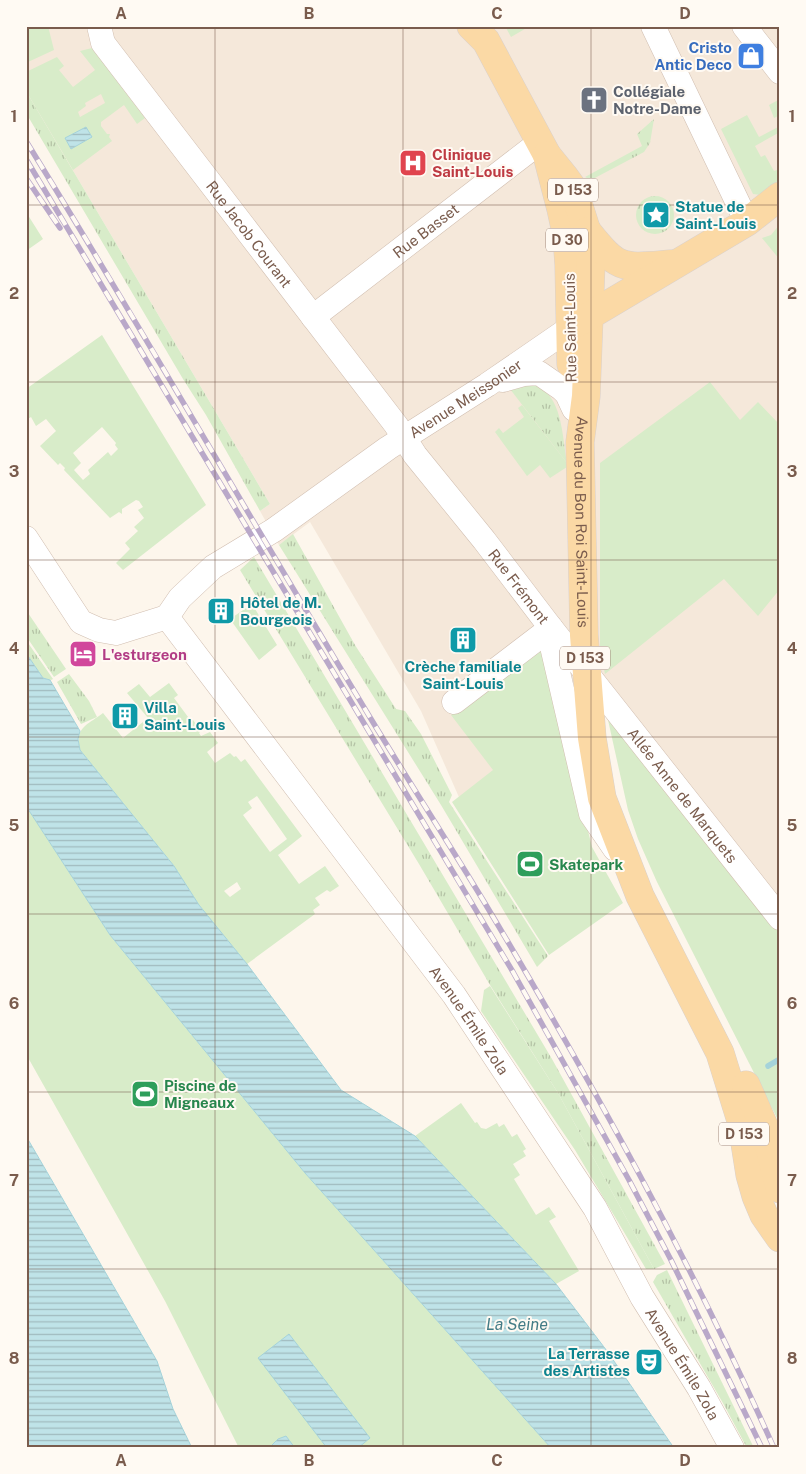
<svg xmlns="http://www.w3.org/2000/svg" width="806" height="1474" font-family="'Public Sans',sans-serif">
<defs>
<pattern id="grass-tufts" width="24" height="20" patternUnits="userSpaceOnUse" patternTransform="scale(1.25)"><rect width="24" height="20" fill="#d8ecc9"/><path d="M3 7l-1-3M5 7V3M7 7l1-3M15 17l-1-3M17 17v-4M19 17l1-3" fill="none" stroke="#b4c2a5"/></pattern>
<pattern id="water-rules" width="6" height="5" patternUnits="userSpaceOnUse" patternTransform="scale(1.25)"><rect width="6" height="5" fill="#bfe3e8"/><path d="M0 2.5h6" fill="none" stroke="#a0bbbe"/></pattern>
</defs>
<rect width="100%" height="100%" fill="#fdf6ec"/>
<!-- residential -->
<path fill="#f5e8da" d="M26 26H780V934L613 722 543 648 505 769 462 804 421 711 310 522 279 545 260 511 270 504 26 91Z"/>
<!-- grass -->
<path fill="url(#grass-tufts)" d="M26 91 270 504 260 511 206 415 183 379 26 113Z
M654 119 650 143 644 152 591 180 585 177 642 146 637 134Z
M636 215a19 19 0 1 1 38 0a19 19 0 1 1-38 0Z
M533 384C563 394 562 436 567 463L510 389Z
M293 534 355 645 396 709 405 711 421 734 452 795 449 802 548 956 537 967 441 805 279 545Z
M254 557 552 1059 665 1264 654 1269 558 1093 490 985 419 864 240 570Z
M26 610 66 669 54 677 26 636Z
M26 640 53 679 51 680 43 678 26 653Z
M69 674 89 701 97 717 81 724 57 682Z
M667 1270 754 1448H747L724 1405 653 1282 657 1275Z"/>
<!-- green -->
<path fill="#d8ecc9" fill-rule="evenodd" d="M26 26H48L54 50 28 62 26 53Z
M505 26H530L511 37Z
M92 48 145 118 137 124 124 105 101 122V126L107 134H110L109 137 112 141 73 170 26 91V72L57 57 64 66 59 70 73 87 95 70 80 51ZM101 94 105 103 80 117 78 112 86 106 85 103Z
M780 99V115L774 118 769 105Z
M747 115 759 137 780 126V132L755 146 761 157 765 155 774 171 780 169V179L761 195 753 194 721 129Z
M26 212 43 239 26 251Z
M780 224V260L762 238 771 235Z
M102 335 206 505 123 570 116 563 130 549 125 543 138 531 134 527 144 518 138 510 143 507 139 501 136 500 122 509V514L119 512 110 518 64 470 65 468 60 463 58 465 40 446 56 431 46 419 36 426 31 417 26 420V389ZM102 427 116 443 115 445 118 449 111 456 108 452 88 470 90 474 83 480 74 470 81 463 73 453Z
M710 382 740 420 758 402 780 425V589L758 616 724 579 605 674 600 650V463Z
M522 405 567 463V467L550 478 540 465 527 476 495 432 499 428 503 433 524 417 518 408Z
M252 604 277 645 259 660 230 619Z
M543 648 592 847 623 903 549 955 452 802 493 770 451 715Z
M169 683 178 695 174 698 191 721 193 720 201 731 199 733 201 736 210 732 218 743 207 752 215 763 230 753 234 757 236 756 241 762 245 759 302 836 278 855 299 884 325 866 339 886 330 892 327 890 315 898 320 905 313 910 315 914 247 964 199 905 174 866 80 750C75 727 86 726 103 713L123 738 148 718 127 693 139 684 150 697ZM257 796 287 839 270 852 243 815 252 808 248 802ZM237 882 241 889 230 897 224 891Z
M608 720 613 722 780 934V1124L657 882 638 839 628 810Z
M26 806 110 935 305 1173 551 1448H239L165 1301 26 1054Z
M490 986 558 1093 654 1269H646L575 1150 481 1011 484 990Z
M461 1103 475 1123 477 1122 481 1128 486 1129 497 1123 499 1127 504 1124 512 1137 517 1134 526 1149 523 1151 526 1156 513 1164 520 1175 514 1179 536 1215 549 1207 556 1217 549 1221 579 1271 556 1284 415 1136Z"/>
<!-- water -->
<path fill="url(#water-rules)" stroke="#a5d3da" d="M86 127 92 137 71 149 65 138Z
M26 653 43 678 50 680 80 731 78 739 80 750 174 866 199 905 247 964 341 1090 415 1136 556 1284 607 1351 674 1448H551L305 1173 110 935 26 806Z
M26 1136 157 1361 173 1409 192 1448H26Z
M289 1334 370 1438 358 1448H327L258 1358Z
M286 1436 295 1448H269L278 1439Z"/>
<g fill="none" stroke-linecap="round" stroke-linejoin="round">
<!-- stream -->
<path stroke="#a5d3da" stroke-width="5.5" d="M768 1066 780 1059"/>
<defs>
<g id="minor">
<path id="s1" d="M99 26 103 43 396 425 415 455 484 540 551 628V642L591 814 615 849"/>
<path d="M653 26 747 222"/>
<path d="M744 26 780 72"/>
<path id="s2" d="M313 317 540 142"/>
<path d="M503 380 524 374 539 373 562 389 567 394 574 409"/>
<path d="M26 538 81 622 99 630 116 633 167 617"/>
<path id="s3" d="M167 617 454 995 595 1208 642 1297 699 1388 732 1448"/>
<path id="s4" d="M167 617 180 598 213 567 274 530 388 448 487 385 570 328"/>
<path id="s5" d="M454 702 551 628 780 918"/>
</g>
<g id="major">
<path d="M471 26 486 41 547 155 561 209 567 237 569 265 571 364"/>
<path id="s6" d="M547 155 564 176 572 187 577 200 588 235 591 263 586 396 580 442 584 635 592 738 602 798 640 896 720 1053 742 1124 750 1175 756 1196 764 1215 780 1238"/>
<path d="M587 231C619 271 622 268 671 264"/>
<path d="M577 323 747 222 780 196"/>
<path d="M746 1085 764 1126 780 1189"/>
</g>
</defs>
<!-- minor casing -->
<use href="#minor" stroke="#d1beb0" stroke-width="25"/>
<!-- major casing -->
<use href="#major" stroke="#dad1cd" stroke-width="29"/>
<!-- minor -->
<use href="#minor" stroke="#fff" stroke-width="24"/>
<!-- major -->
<use href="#major" stroke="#fbd9a5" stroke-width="28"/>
<defs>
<path id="rail" d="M26 141C144 332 255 527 371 719 408 780 446 839 483 900 589 1077 690 1259 774 1448
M26 159 513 972 629 1180 671 1260 762 1448
M26 178 60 228"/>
</defs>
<!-- rail casing -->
<use href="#rail" stroke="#b9a8c9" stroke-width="5.5"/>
<!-- rail -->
<use href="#rail" stroke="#fffaf3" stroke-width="4" stroke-dasharray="11" stroke-linecap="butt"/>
</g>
<!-- grid -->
<path fill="none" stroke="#7a5c4d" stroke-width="1" stroke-opacity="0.55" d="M215 26V1448M403 26V1448M591 26V1448M26 205H780M26 382H780M26 560H780M26 737H780M26 914H780M26 1092H780M26 1269H780"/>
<!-- icons -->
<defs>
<symbol id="shop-square" viewBox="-11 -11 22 22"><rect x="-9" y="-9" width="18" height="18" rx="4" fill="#3f7fe0" stroke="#fffaf3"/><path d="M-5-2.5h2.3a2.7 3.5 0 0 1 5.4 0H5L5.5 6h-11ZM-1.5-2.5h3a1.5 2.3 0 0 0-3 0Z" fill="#fff"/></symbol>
<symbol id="church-square" viewBox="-11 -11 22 22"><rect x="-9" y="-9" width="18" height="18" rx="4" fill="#6b7280" stroke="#fffaf3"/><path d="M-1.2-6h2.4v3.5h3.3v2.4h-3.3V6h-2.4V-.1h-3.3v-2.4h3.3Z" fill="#fff"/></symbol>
<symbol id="hospital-square" viewBox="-11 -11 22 22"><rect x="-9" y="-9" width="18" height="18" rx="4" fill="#e0444e" stroke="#fffaf3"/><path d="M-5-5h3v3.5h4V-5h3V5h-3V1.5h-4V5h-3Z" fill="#fff"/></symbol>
<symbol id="sight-square" viewBox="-11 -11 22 22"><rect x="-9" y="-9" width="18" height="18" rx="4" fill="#0f9aa8" stroke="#fffaf3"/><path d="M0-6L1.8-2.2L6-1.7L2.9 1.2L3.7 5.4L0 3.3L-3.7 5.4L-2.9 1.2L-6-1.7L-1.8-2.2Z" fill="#fff"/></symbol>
<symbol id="building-square" viewBox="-11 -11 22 22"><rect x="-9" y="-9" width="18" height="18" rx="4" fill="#0f9aa8" stroke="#fffaf3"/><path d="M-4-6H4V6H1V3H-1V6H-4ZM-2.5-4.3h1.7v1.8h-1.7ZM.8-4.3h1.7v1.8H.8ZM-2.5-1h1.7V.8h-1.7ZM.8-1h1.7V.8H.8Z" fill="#fff"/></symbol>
<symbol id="hotel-square" viewBox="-11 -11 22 22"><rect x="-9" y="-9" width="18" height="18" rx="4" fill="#d1479c" stroke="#fffaf3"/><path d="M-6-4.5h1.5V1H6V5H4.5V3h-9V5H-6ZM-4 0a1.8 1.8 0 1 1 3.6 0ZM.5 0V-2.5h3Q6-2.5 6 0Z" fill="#fff"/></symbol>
<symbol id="stadium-square" viewBox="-11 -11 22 22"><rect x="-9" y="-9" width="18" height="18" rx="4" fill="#2e9e5b" stroke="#fffaf3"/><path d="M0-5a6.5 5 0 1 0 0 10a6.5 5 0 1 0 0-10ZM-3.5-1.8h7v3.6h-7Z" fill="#fff"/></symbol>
<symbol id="theatre-square" viewBox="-11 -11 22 22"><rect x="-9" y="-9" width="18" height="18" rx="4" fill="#0f9aa8" stroke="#fffaf3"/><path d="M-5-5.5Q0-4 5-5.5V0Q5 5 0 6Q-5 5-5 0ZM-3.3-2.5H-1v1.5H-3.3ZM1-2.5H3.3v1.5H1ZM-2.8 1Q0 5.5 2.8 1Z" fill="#fff"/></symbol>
</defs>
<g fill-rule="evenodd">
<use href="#shop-square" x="735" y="40" width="32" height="32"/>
<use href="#church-square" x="578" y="84" width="32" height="32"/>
<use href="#hospital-square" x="397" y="147" width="32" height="32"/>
<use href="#sight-square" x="640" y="199" width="32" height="32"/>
<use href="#building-square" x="205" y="595" width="32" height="32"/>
<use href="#building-square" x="447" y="624" width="32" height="32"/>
<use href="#hotel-square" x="67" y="638" width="32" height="32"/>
<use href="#building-square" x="109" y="700" width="32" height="32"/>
<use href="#stadium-square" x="514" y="848" width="32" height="32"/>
<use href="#stadium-square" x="129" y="1078" width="32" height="32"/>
<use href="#theatre-square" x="633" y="1346" width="32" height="32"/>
</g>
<g text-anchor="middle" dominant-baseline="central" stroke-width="4" stroke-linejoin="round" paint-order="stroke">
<!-- shield labels -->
<g fill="#fffaf3" stroke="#a28b7f" stroke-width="1">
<rect x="548" y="178.5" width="50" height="23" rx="4"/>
<rect x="546" y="228.5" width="42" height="23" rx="4"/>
<rect x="560" y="646.5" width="50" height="23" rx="4"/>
<rect x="719" y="1122.5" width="50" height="23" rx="4"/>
</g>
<g font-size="14" font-weight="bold" fill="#7a5c4d">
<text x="573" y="190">D 153</text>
<text x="567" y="240">D 30</text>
<text x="585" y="658">D 153</text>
<text x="744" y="1134">D 153</text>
</g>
<!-- shop labels -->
<g font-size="15" font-weight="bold" fill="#366cbe" stroke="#fffaf3" text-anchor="end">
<text x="732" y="47">Cristo<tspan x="732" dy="17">Antic Deco</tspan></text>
</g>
<!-- worship labels -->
<g font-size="15" font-weight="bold" fill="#5b616d" stroke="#fffaf3" text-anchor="start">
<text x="613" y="91">Collégiale<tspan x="613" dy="17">Notre-Dame</tspan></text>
</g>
<!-- health labels -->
<g font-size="15" font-weight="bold" fill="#be3a42" stroke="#fffaf3" text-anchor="start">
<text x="432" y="154">Clinique<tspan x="432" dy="17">Saint-Louis</tspan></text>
</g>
<!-- culture labels -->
<g font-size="15" font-weight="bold" fill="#0d838f" stroke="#fffaf3" text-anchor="start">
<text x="675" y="206">Statue de<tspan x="675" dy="17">Saint-Louis</tspan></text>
<text x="240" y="602">Hôtel de M.<tspan x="240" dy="17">Bourgeois</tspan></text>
<text x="463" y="666" text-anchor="middle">Crèche familiale<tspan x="463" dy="17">Saint-Louis</tspan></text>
<text x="144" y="707">Villa<tspan x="144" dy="17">Saint-Louis</tspan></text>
<text x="630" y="1353" text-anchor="end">La Terrasse<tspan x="630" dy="17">des Artistes</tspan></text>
</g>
<!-- street labels -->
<g font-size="15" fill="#7a5c4d" stroke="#fffaf3">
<text stroke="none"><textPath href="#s2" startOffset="142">Rue Basset</textPath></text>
<text stroke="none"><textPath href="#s1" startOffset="258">Rue Jacob Courant</textPath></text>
<text transform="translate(570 328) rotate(-91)">Rue Saint-Louis</text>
<text stroke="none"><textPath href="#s4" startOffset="372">Avenue Meissonier</textPath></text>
<text stroke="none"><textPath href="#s6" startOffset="379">Avenue du Bon Roi Saint-Louis</textPath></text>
<text stroke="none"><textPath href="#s1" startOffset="702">Rue Frémont</textPath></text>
<text stroke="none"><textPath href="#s5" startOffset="335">Allée Anne de Marquets</textPath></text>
<text stroke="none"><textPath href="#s3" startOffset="504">Avenue Émile Zola</textPath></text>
<text stroke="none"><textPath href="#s3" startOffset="909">Avenue Émile Zola</textPath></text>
</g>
<!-- hotel labels -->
<g font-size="15" font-weight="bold" fill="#b23c85" stroke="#fffaf3" text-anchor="start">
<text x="102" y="654">L'esturgeon</text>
</g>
<!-- leisure labels -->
<g font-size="15" font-weight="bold" fill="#27864d" stroke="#fffaf3" text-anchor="start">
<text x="549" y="864">Skatepark</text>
<text x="164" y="1085">Piscine de<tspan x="164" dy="17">Migneaux</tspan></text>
</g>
<!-- water labels -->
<g font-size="16" font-style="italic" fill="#437c86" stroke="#fffaf3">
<text x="517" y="1324">La Seine</text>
</g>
</g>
<!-- border -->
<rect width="806" height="1474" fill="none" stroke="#fffaf3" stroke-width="55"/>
<rect x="28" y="28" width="750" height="1418" fill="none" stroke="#7a5c4d" stroke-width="2"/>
<g font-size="16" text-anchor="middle" font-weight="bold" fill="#7a5c4d">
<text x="121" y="19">A</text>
<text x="309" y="19">B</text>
<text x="497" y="19">C</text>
<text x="685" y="19">D</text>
<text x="14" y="122">1</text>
<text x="792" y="122">1</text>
<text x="14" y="299">2</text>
<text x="792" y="299">2</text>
<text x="14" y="477">3</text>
<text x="792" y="477">3</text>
<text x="14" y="654">4</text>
<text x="792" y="654">4</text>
<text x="14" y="831">5</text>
<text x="792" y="831">5</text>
<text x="14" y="1009">6</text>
<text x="792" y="1009">6</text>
<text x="14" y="1186">7</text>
<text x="792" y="1186">7</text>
<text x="14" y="1364">8</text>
<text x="792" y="1364">8</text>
<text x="121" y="1466">A</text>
<text x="309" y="1466">B</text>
<text x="497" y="1466">C</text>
<text x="685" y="1466">D</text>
</g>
</svg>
